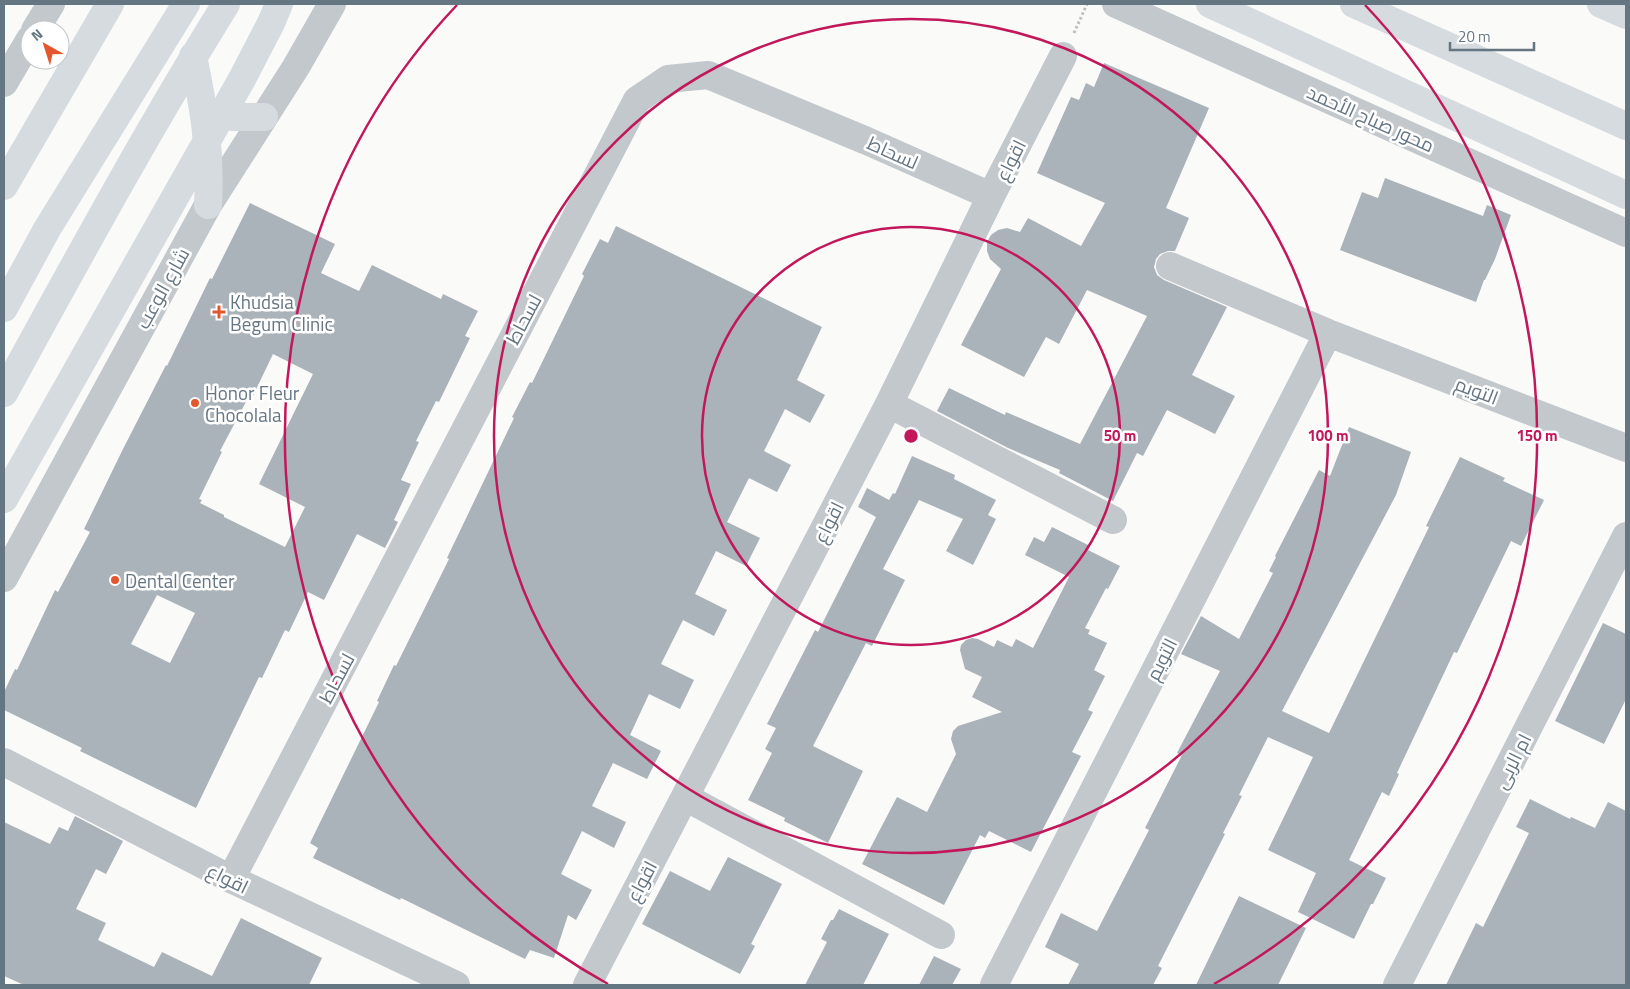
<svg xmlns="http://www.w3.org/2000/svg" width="1630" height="989" font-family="'Titillium Web',Cairo,sans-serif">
<rect width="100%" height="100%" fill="#fafaf8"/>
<!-- building -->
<path fill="#aab3b9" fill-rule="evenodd" d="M1104 63 1209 108 1166 208 1189 218 1175 251H1168L1160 254 1156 259 1154 267 1157 275 1164 280 1227 307 1192 375 1235 396 1215 434 1167 410 1143 456 1137 453 1113 501 1059 473 1060 470 1008 448 937 411 949 388 1005 415 1006 412 1080 444 1147 316 1087 290 1059 344 1046 337 1024 377 961 345 1001 269 990 259 987 251V242L991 235 998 230 1007 228 1020 232 1028 218 1081 246 1105 203 1037 173 1071 97 1079 100 1086 83 1094 87Z
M1385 178 1483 216 1487 205 1511 215 1495 259 1485 280H1484L1476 302 1340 250 1362 192 1378 198Z
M250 203 335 244 321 273 359 291 372 265 441 299 443 294 478 311 465 336 470 338 439 402 436 401 416 441 419 442 401 480 411 484 394 520 398 522 385 548 357 534 324 600 308 592 289 632 285 630 262 678 259 677 196 808 80 751 82 748 4 710V692L15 669 17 670 55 590 58 592 90 532 84 529 123 449 166 365 167 366 210 278 212 279ZM273 354 313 374 259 484 305 507 285 547 224 517V515L200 503 202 500 199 499 222 452 220 451 248 398 251 400ZM157 595 195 613 170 663 131 644Z
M616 226 822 327 797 380 825 395 810 423 785 409 764 451 791 465 777 492 749 478 727 522 760 538 746 566 716 551 695 594 727 610 714 636 683 620 661 664 694 680 680 709 649 694 630 735 661 751 647 779 613 763 592 806 626 822 614 848 582 831 561 874 592 890 576 920 568 915 554 958 530 950 525 959 401 898 400 900 313 858 318 848 310 843 379 702 377 701 394 665 396 666 449 559 447 558 514 418 512 417 530 382 532 383 584 276 582 274 600 239 608 243Z
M1349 427 1411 452 1396 495 1282 711 1329 733 1429 527 1426 526 1460 457 1505 478 1503 481 1544 500 1521 546 1511 541 1457 653 1454 652 1397 773 1399 774 1389 796 1382 792 1349 860 1386 878 1373 904H1371L1354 939 1298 912 1316 873 1268 850 1313 757 1268 737 1239 795 1242 796 1223 833 1225 834 1158 966 1162 968 1153 985H1068L1079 964 1045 947 1061 913 1097 931 1149 830 1145 828 1182 755 1177 753 1220 671 1181 654 1201 616 1239 639 1273 573 1269 571 1276 557 1275 556 1319 470 1330 476Z
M912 456 955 475 954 479 996 500 988 515 996 519 973 565 946 551 963 519 919 500 883 569 905 580 872 646 866 643 813 746 863 771 828 843 784 821 785 818 748 800 772 753 765 749 776 728 767 724 815 630 818 632 876 517 858 507 867 488 889 500 893 493 895 494Z
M1052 527 1090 546 1088 550 1120 566 1108 589 1106 588 1085 628 1090 630 1088 634 1107 643 1094 670 1105 676 1088 710 1093 712 1072 752 1081 756 1031 852 989 831 985 838 980 835 944 905 862 864 897 797 927 812 956 754 951 739 953 731 958 726 1002 712 972 697 982 677 965 669 960 650 961 645 966 640 972 638 978 639 994 647 997 640 1012 647 1016 639 1033 648 1069 577 1025 555 1034 537 1044 542Z
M1603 623 1626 634V699L1604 744 1555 721Z
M1530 799 1570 819 1571 817 1595 828 1608 802 1626 811V985H1446L1476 923 1483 927 1529 833 1516 827Z
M75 816 123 841 106 874 96 869 76 909 106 923 98 940 154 967 162 952 212 976 241 918 322 958 309 985H24L4 976V822L50 844 59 827 68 831Z
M728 857 782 884 751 944 755 946 740 974 642 924 670 871 710 891Z
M1239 896 1306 928 1278 985H1196Z
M839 909 889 934 863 985H805L827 942 821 939 831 920H833Z
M934 956 961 969 952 985H919Z"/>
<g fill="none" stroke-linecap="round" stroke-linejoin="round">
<!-- path -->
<path stroke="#bbbfc2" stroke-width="3" stroke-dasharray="2.5 2.5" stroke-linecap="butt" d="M1074 33 1087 4"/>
<!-- minor -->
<path stroke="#c3c8cc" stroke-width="28" d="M1116 4 1626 233
M35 30 51 4
M4 83 30 39
M1170 266 1328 333 1626 448
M889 404 1113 520
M4 578 208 205 296 67 332 4
M4 762 231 879 456 985
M685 797 941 935
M231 879 637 100 668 79 708 75 867 141 991 196
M587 985 889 404 991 196 1063 56
M994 985 1328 333
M1397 985 1626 536"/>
<!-- major -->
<path stroke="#d6dbdf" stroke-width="28" d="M193 56C204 109 211 150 208 205
M204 110 232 117H264
M4 186 110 4
M4 308 47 229 186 4
M4 393C76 262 147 131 226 4"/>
<!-- highway -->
<path stroke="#d6dbdf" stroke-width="28" d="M1210 4 1626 195
M1354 4 1626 126
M1601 4 1626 15
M4 499 242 79 271 23 279 4"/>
</g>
<!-- distance rings -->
<g fill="none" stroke="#c2185b" stroke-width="2.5">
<circle cx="911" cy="436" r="209"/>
<circle cx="911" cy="436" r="417"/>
<path d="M608 984A626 626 0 0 1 457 5M1365 5A626 626 0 0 1 1214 984"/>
</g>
<!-- markers -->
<g fill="#e4572e" stroke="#fff" stroke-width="2">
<path d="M216.5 304.5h5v5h5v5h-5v5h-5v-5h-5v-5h5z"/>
<circle cx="195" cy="403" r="5"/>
<circle cx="115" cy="580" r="5"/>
</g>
<g text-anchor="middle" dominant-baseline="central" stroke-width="5" stroke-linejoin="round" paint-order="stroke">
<!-- street labels -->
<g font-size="19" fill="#657683" stroke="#fff">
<text transform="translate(1371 118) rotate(24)">محور صباح الأحمد</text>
<text transform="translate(893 152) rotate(24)">لسحاط</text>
<text transform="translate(1010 160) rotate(-63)">اقواع</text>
<text transform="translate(162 288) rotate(-61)">شارع الوعب</text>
<text transform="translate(523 319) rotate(-62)">لسحاط</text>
<text transform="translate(1477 390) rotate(21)">التويم</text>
<text transform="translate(828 522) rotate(-63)">اقواع</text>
<text transform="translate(1161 659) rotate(-63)">التويم</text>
<text transform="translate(336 678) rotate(-62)">لسحاط</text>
<text transform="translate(1512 761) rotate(-63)">ام الربى</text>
<text transform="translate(228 878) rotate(26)">اقواع</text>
<text transform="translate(641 881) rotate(-62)">اقواع</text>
</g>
<!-- poi labels -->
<g font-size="19" fill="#657683" stroke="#fff" text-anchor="start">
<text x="230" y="301">Khudsia<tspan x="230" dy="22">Begum Clinic</tspan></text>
<text x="205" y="392">Honor Fleur<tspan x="205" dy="22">Chocolala</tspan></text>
<text x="125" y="580">Dental Center</text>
</g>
</g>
<circle cx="911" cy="436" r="8" fill="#c2185b" stroke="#fff" stroke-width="2.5"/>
<g font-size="15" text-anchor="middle" font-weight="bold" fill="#c2185b" stroke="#fff" stroke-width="5" stroke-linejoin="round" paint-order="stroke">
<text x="1120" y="441">50 m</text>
<text x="1328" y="441">100 m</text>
<text x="1537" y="441">150 m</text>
</g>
<!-- border -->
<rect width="1630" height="989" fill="none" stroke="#657683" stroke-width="10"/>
<!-- north arrow -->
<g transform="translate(45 45) rotate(321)"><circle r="24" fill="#ffffff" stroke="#c1c8cd"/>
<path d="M0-4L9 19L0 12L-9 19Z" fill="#e4572e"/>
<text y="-8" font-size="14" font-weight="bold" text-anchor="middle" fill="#657683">N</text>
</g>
<!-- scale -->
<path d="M1450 42v8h84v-8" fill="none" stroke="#657683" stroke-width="2.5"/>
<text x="1458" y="42" font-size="15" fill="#657683" stroke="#ffffff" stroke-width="4" paint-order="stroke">20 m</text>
</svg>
